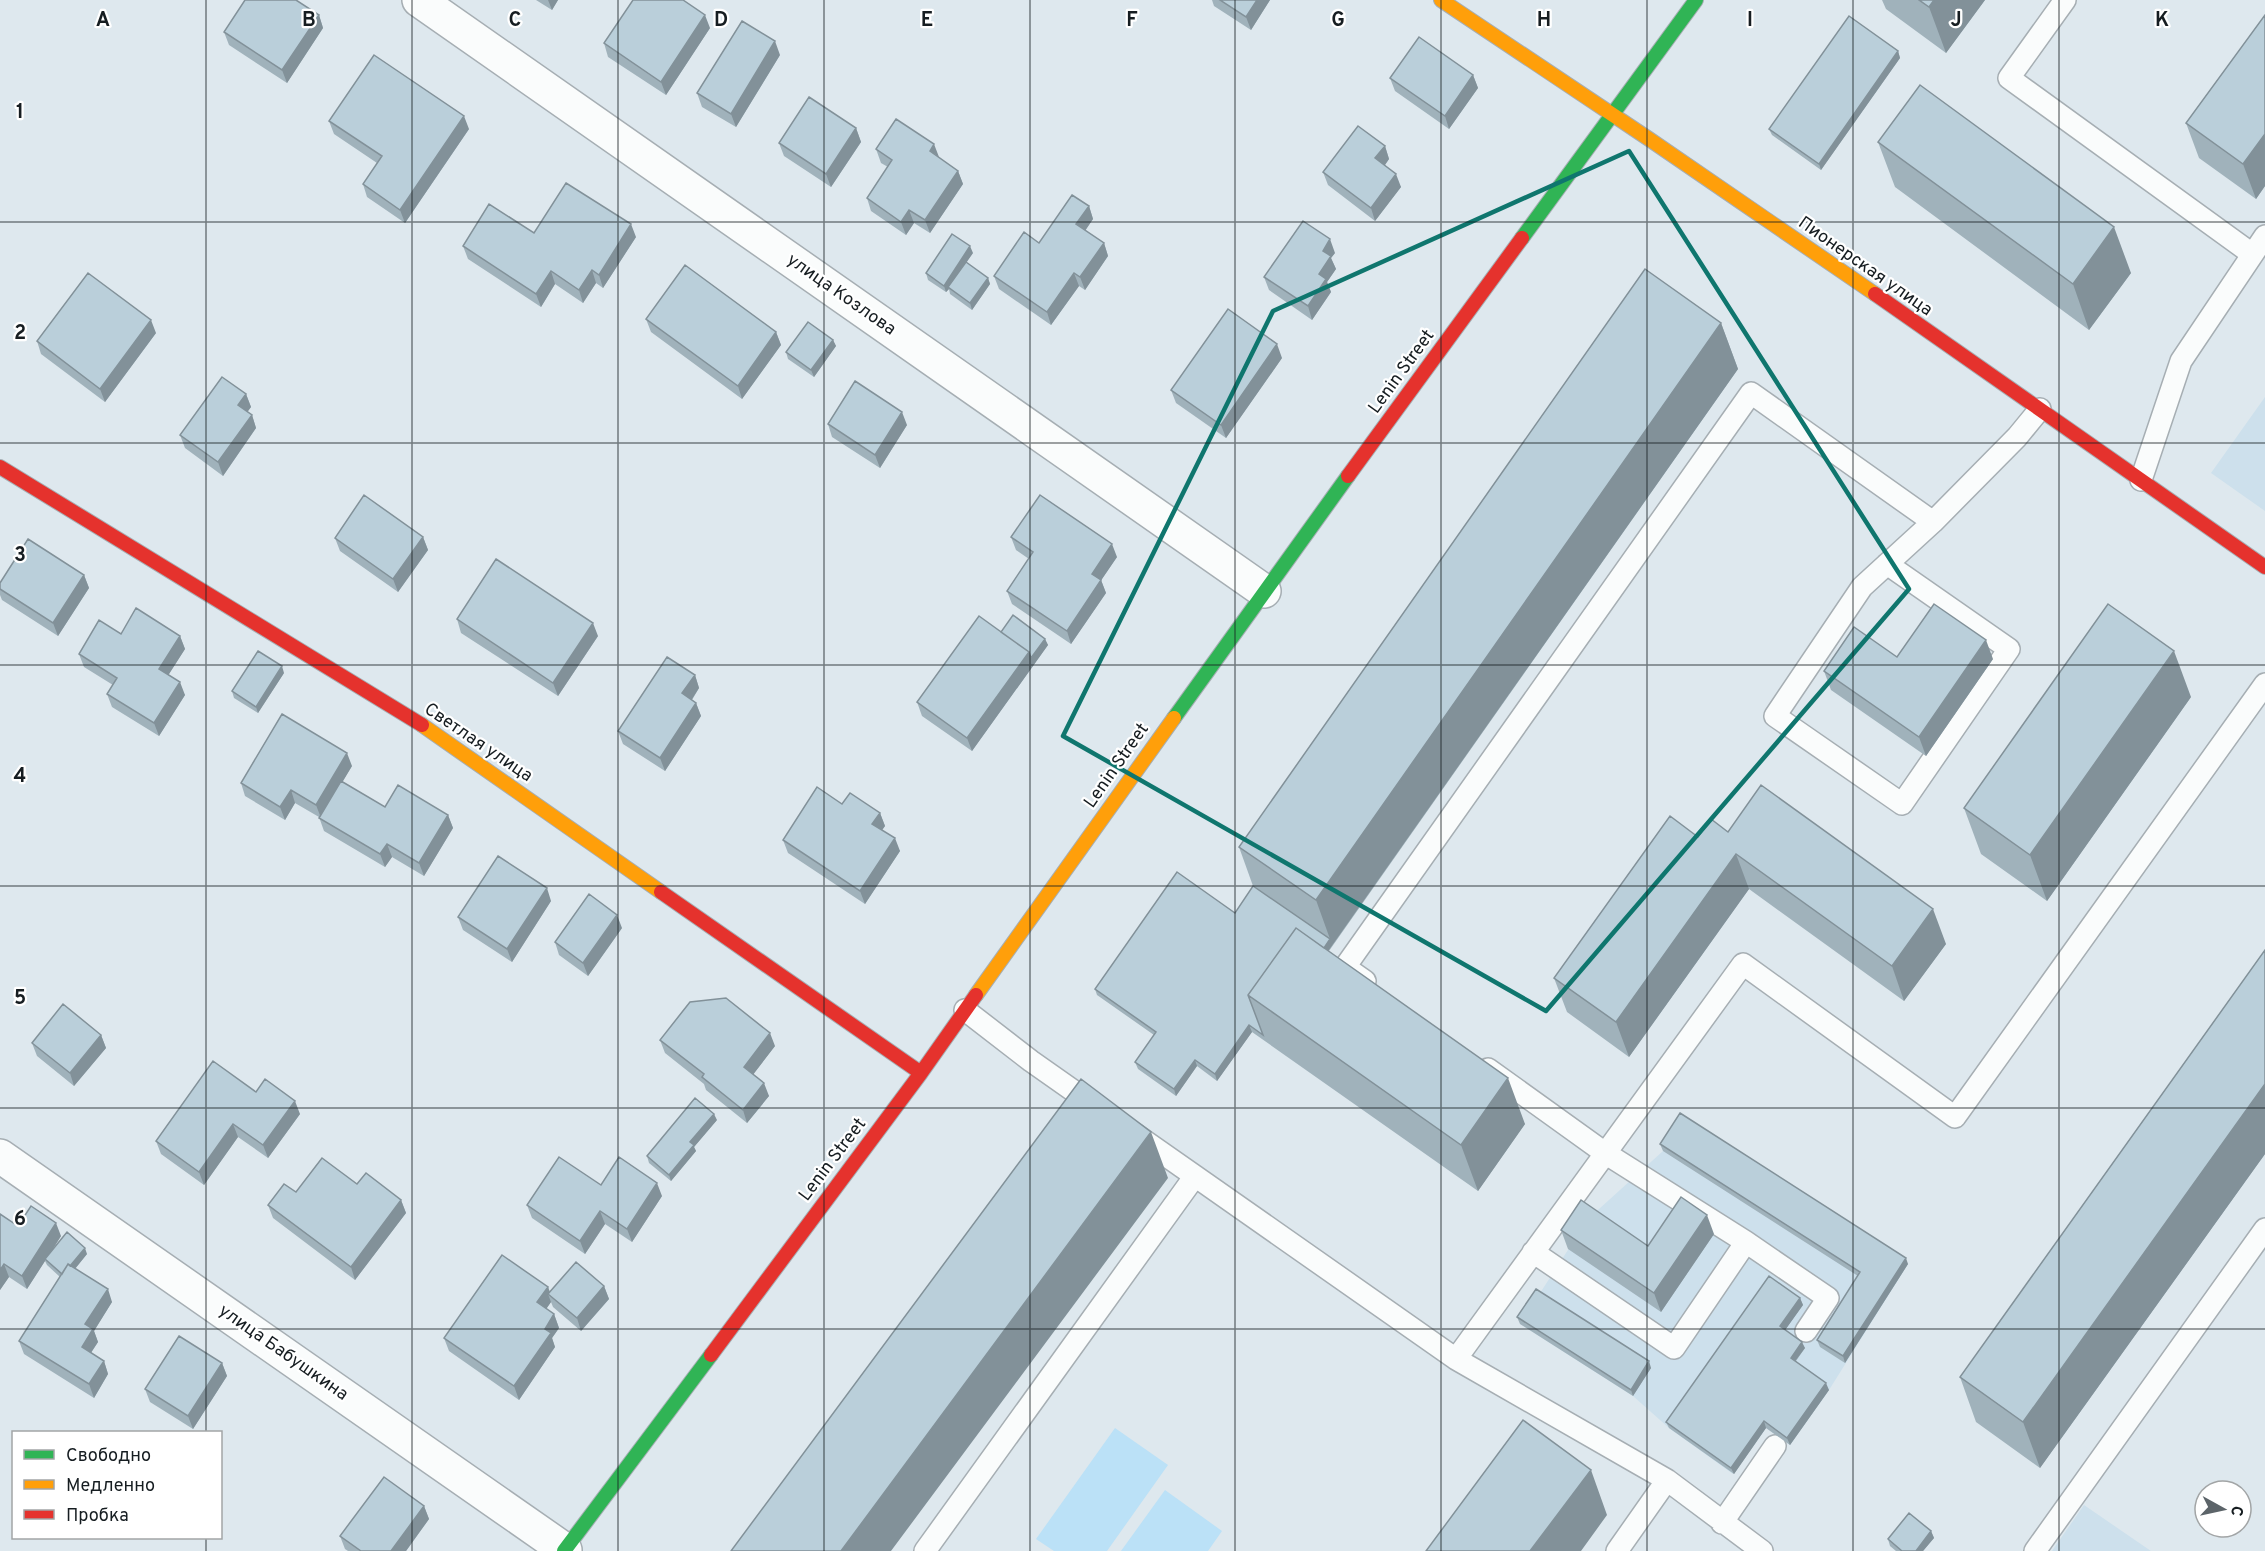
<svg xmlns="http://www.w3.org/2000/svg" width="2265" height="1551" font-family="Overpass,sans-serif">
<rect width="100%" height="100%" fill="#dee8ee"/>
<!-- built -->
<path fill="#cde0ec" d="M2265 397V511L2211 473Z
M1683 1120 1908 1264 1829 1390 1790 1445 1766 1428 1733 1474 1669 1428 1633 1396 1520 1324 1588 1219 1663 1151Z
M2084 1505 2151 1551H2052Z"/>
<!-- green -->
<path fill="#bbe1f7" d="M1115 1428 1168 1465 1107 1551H1054L1036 1539Z
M1165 1490 1222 1531 1208 1551H1121Z"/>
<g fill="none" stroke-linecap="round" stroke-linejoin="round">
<defs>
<path id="lane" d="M2065 0 2009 78 2252 254
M2141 480 2181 361 2265 236
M1887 564 2009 649 1902 804 1775 716 1862 587 1933 522
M1365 981 1345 967 1751 393 1933 522 2017 437 2040 409
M965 1010 1031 1061 1095 1106
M1488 1069 1605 1153 1746 1242
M1135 1134 1456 1359 1667 1480
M1533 1252 1674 1348 1746 1242 1828 1298 1806 1331
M1456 1359 1743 964 1955 1117 2265 684
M1722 1523 1775 1446
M925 1551 1195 1176
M1617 1551 1667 1480 1762 1551
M2035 1551 2265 1229"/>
<path id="street" d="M419 0 1264 591
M0 1156 565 1550"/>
<path id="fast" d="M1522 238 1696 0
M1174 718 1348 476
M564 1551 711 1355"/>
<path id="slow" d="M1441 0 1649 139 1875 294
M422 725 661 892
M976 995 1174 718"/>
<path id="jam" d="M1875 294 2265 567
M0 467 422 725
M1348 476 1522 238
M661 892 921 1073
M711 1355 921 1073 976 995"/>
</defs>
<!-- lane casing -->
<use href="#lane" stroke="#a6aeb3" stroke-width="24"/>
<!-- street casing -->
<use href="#street" stroke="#a6aeb3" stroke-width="36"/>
<!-- fast casing -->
<use href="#fast" stroke="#a6aeb3" stroke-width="16"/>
<!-- slow casing -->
<use href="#slow" stroke="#a6aeb3" stroke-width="16"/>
<!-- jam casing -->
<use href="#jam" stroke="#a6aeb3" stroke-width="16"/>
<!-- lane -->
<use href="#lane" stroke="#fafcfc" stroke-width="21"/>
<!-- street -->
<use href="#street" stroke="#fafcfc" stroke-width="33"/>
<!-- fast -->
<use href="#fast" stroke="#30b455" stroke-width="14"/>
<!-- slow -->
<use href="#slow" stroke="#ff9f0a" stroke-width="14"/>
<!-- jam -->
<use href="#jam" stroke="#e5322d" stroke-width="14"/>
</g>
<!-- wall -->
<path fill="#a0b2bb" d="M536 0H558L552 10Z
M1212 0H1270L1251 30 1214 6Z
M1882 0H1985L1946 53 1886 9Z
M319 15 323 28 287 83 229 45 224 32Z
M2265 15V186L2256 199 2199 158 2186 123Z
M710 28 666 95 608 57 604 43Z
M1898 51 1900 58 1821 170 1772 135 1769 129Z
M780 55 736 127 702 107 697 93Z
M1473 75 1478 88 1449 129 1395 91 1390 78Z
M329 121 469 129 405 223 367 197 363 184 377 163 334 134Z
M856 128 861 142 831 187 784 156 779 143Z
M1878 142 2131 273 2089 330 1895 187Z
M1385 146 1389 159 1385 165 1401 187 1375 221 1328 185 1323 172Z
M876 149 939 158 958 171 963 184 930 233 914 223 906 235 871 211 867 198 888 167 881 163Z
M1089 206 1093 219 1085 230 1104 243 1108 256 1085 290 1079 286 1051 325 999 289 994 276Z
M534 233 636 237 603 288 596 283 583 303 555 284 541 307 468 259 463 246Z
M973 253 966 262 988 278 990 284 972 310 950 294 949 289 946 292 928 280 926 273Z
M1335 253 1331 258 1336 269 1327 282 1331 292 1312 320 1269 290 1264 277Z
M646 319 776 332 781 345 742 399 651 332Z
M1721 323 1738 369 1329 951 1525 1124 1478 1191 1252 1032 1217 1081 1197 1066 1176 1096 1138 1069 1135 1062 1154 1035 1097 995 1095 989 1235 913 1253 886 1239 847Z
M156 333 105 402 41 354 37 341Z
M833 340 836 346 814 377 788 359 786 352Z
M1282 358 1226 438 1176 403 1171 390Z
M246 394 251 407 247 412 252 415 256 428 223 476 185 448 180 435Z
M828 424 907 425 880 468 832 437Z
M423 537 428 550 398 592 340 551 335 538Z
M1011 537 1117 557 1101 580 1106 593 1071 644 1012 604 1007 591 1029 559 1016 550Z
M84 575 89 588 58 636 2 600 0 595V583Z
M457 619 598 636 558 696 461 633Z
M1001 632 1045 639 1048 645 972 751 922 716 917 702Z
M121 634 180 636 185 649 168 675 185 695 159 736 112 707 107 694 113 685 84 667 79 654Z
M1993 659 1926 756 1831 690 1824 671Z
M284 673 258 713 234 698 232 691Z
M695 675 699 688 692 700 696 703 701 716 665 771 623 744 618 731Z
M2191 697 2047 901 1981 854 1964 808Z
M352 766 342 782 385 807 448 815 453 828 424 876 392 857 385 867 324 831 319 817 295 803 285 820 245 796 241 783Z
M842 804 880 813 885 826 882 830 900 851 865 904 788 853 783 840Z
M1728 832 1946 944 1904 1001 1749 889 1629 1057 1567 1012 1554 978 1698 837Z
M551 901 512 962 463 930 458 917Z
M622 928 588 976 559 955 555 942Z
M2265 950V1154L2040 1468 1976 1422 1960 1377Z
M101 1035 106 1048 74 1086 37 1056 32 1043Z
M660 1040 775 1046 753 1074 769 1096 747 1123 706 1090 704 1084 665 1053Z
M256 1092 300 1114 268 1158 238 1137 204 1185 161 1154 156 1141Z
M717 1120 694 1147 696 1151 671 1181 649 1163 647 1156Z
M1660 1144 1908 1264 1845 1363 1820 1347 1817 1340 1858 1276 1663 1151Z
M357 1184 401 1200 406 1213 355 1280 273 1218 268 1205 296 1192Z
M601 1185 662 1196 632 1242 605 1224 585 1254 532 1218 527 1205Z
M0 1214 18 1226 61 1236 54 1247 87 1254 75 1269 112 1302 94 1331 98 1342 91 1353 104 1361 108 1374 94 1398 24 1354 19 1341 60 1277 47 1265 45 1261 27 1289 9 1277 0 1290Z
M1561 1230 1648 1246 1714 1234 1661 1312 1568 1249Z
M604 1286 609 1299 581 1331 553 1307 551 1302 546 1309 554 1314 559 1328 552 1338 555 1347 519 1400 449 1351 444 1338 548 1287 550 1292Z
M1800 1298 1803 1305 1785 1330 1805 1348 1796 1361 1829 1390 1790 1445 1766 1428 1734 1474 1669 1428 1666 1422Z
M1517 1317 1651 1368 1633 1396 1520 1324Z
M222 1363 227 1376 193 1429 150 1402 145 1389Z
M424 1506 429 1519 406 1551H348L345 1549 340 1536Z
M1931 1531 1934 1538 1923 1551H1896L1890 1546 1888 1539Z"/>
<!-- shaded-wall -->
<path fill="#829199" d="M548 0H558L552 10Z
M1257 0H1270L1251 30 1246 17Z
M1934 0H1985L1946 53 1929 7Z
M319 15 323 28 287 83 282 70Z
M705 15 710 28 666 95 661 82Z
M775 41 780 55 736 127 731 114Z
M1898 51 1900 58 1821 170 1819 164Z
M1473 75 1478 88 1449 129 1445 116Z
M464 116 469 129 405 223 400 210Z
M856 128 861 142 831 187 826 174Z
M2265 134V186L2256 199 2243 164Z
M934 144 939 157 930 151Z
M1385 146 1389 159 1380 172 1375 158Z
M958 171 963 184 930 233 925 220Z
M1396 174 1401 187 1375 221 1371 208Z
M1089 206 1093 219 1081 237 1076 224Z
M909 210 914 223 906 235 901 222Z
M631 224 636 237 603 288 599 275Z
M2114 227 2131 273 2089 330 2073 284Z
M1330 239 1335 253 1331 258 1336 269 1327 282 1331 292 1312 320 1308 306 1319 274 1323 251Z
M1104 243 1108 256 1085 290 1080 277Z
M970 246 973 253 949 288 948 287 949 289 946 292 944 286Z
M592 270 596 283 583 303 579 290Z
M551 271 555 284 541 307 536 294Z
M1074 273 1079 286 1051 325 1047 312Z
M988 278 990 284 972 310 970 303Z
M151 320 156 333 105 402 100 389Z
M1721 323 1738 369 1281 1018 1276 1015 1330 939 1316 900Z
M776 332 781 345 742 399 738 386Z
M833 340 836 346 814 377 811 370Z
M1277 344 1282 358 1226 438 1221 425Z
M246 394 251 407 243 418 238 405Z
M902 412 907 425 880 468 875 455Z
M252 415 256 428 223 476 218 462Z
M423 537 428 550 398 592 393 579Z
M1112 544 1117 557 1098 585 1101 580 1106 593 1071 644 1067 631 1092 574Z
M84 575 89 588 58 636 53 623Z
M593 623 598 636 558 696 553 683Z
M180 636 185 649 164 682 159 669Z
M1045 639 1048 645 972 751 967 738 1029 652Z
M1986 640 1993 659 1926 756 1919 737Z
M2174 651 2191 697 2047 901 2030 855Z
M282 666 284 673 258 713 256 707Z
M695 675 699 688 687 707 682 693Z
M180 682 185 695 159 736 154 723Z
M696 703 701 716 665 771 660 758Z
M347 753 352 766 321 818 316 805Z
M291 790 295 803 285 820 280 807Z
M880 813 885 826 877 837 872 824Z
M448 815 453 828 424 876 419 863Z
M895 838 900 851 865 904 860 891Z
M387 844 392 857 385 867 380 854Z
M1736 854 1749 889 1629 1057 1616 1022Z
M547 888 551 901 512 962 507 949Z
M1933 909 1946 944 1904 1001 1892 966Z
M617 915 622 928 588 976 583 963Z
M1249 1025 1252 1032 1217 1081 1215 1074Z
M770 1033 775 1046 749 1080 744 1067Z
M101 1035 106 1048 74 1086 70 1073Z
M1195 1060 1197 1066 1176 1096 1174 1089Z
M1508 1078 1525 1124 1478 1191 1461 1145Z
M764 1083 769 1096 747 1123 743 1110Z
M2265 1084V1154L2040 1468 2023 1422Z
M295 1101 300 1114 268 1158 263 1145Z
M714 1114 717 1120 694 1147 696 1151 671 1181 669 1175 690 1142Z
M233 1124 238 1137 204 1185 199 1172Z
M1151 1132 1168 1178 891 1551H841Z
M657 1183 662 1196 632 1242 627 1229Z
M401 1200 406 1213 355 1280 351 1267Z
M600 1211 605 1224 585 1254 580 1241Z
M1707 1215 1714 1234 1661 1312 1654 1293Z
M56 1223 61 1236 46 1260 45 1259V1261L27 1289 22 1276Z
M85 1248 87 1254 65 1281 63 1274Z
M1906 1258 1908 1264 1845 1363 1843 1356Z
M4 1264 9 1277 0 1290V1270Z
M604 1286 609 1299 581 1331 577 1318Z
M548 1287 551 1296 548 1294 551 1302 542 1315 537 1302Z
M108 1289 112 1302 94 1331 98 1342 86 1360 82 1347 85 1324Z
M1800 1298 1803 1305 1783 1333 1780 1326Z
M554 1314 559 1328 552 1338 555 1347 519 1400 514 1386 545 1329Z
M1802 1342 1805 1348 1793 1364 1791 1358Z
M104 1361 108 1374 94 1398 89 1384Z
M1649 1361 1651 1368 1633 1396 1631 1390Z
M222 1363 227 1376 193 1429 188 1416Z
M1826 1383 1829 1390 1790 1445 1787 1438Z
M1764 1421 1766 1428 1734 1474 1731 1468Z
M1591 1470 1607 1515 1581 1551H1530Z
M424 1506 429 1519 406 1551H391Z
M1931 1531 1934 1538 1923 1551H1916Z"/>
<!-- building -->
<path fill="#bacfda" stroke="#829199" stroke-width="1.5" d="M245 0H296L319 15 282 70 224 32Z
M633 0H683L705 15 661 82 604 43Z
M1220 0H1257L1246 17Z
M1919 0H1934L1929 7Z
M2265 15V134L2243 164 2186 123Z
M1849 16 1898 51 1819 164 1769 129Z
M742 21 775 41 731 114 697 93Z
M1419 37 1473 75 1445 116 1390 78Z
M374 55 464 116 400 210 363 184 382 156 329 121Z
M1920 85 2114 227 2073 284 1878 142Z
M809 97 856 128 826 174 779 143Z
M896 119 934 144 930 151 958 171 925 220 909 210 901 222 867 198 892 160 876 149Z
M1358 126 1385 146 1375 158 1396 174 1371 208 1323 172Z
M566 183 631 224 599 275 592 270 579 290 551 271 536 294 463 246 489 204 534 233Z
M1072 195 1089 206 1076 224 1104 243 1080 277 1074 273 1047 312 994 276 1024 232 1039 243Z
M1303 221 1330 239 1323 251 1331 256 1319 274 1326 279 1308 306 1264 277Z
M952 234 970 246 944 286 926 273Z
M966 262 988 278 970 303 948 287Z
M685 265 776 332 738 386 646 319Z
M1645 269 1721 323 1316 900 1239 847Z
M88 273 151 320 100 389 37 341Z
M1228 309 1277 344 1221 425 1171 390Z
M808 322 833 340 811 370 786 352Z
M222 377 246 394 238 405 252 415 218 462 180 435Z
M855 381 902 412 875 455 828 424Z
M364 495 423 537 393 579 335 538Z
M1040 495 1112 544 1092 574 1101 580 1067 631 1007 591 1033 552 1011 537Z
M28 539 84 575 53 623 0 589V583Z
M496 559 593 623 553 683 457 619Z
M1934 604 1986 640 1919 737 1824 671 1854 627 1897 657Z
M2108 604 2174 651 2030 855 1964 808Z
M136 608 180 636 159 669 180 682 154 723 107 694 117 678 79 654 99 620 121 634Z
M1013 615 1045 639 1031 658 1029 652 1001 632Z
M979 616 1029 652 967 738 917 702Z
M258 651 282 666 256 707 232 691Z
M667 657 695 675 682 693 696 703 660 758 618 731Z
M282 714 347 753 316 805 291 790 280 807 241 783Z
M341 781 385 807 398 785 448 815 419 863 387 844 380 854 319 818Z
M1761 785 1933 909 1892 966 1736 854 1616 1022 1554 978 1670 816 1698 837 1711 819 1728 832Z
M817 787 842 804 850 793 880 813 872 824 895 838 860 891 783 840Z
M498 856 547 888 507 949 458 917Z
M1177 872 1235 913 1253 886 1330 939 1324 948 1296 928 1248 995 1263 1035 1249 1025 1215 1074 1195 1060 1174 1089 1135 1062 1156 1032 1095 989Z
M589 894 617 915 583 963 555 942Z
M1296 928 1508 1078 1461 1145 1248 995Z
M2265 950V1084L2023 1422 1960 1377Z
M726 998 770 1033 744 1067 764 1083 743 1110 702 1077 704 1074 660 1040 690 1002Z
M63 1004 101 1035 70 1073 32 1043Z
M213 1061 256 1092 265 1079 295 1101 263 1145 233 1124 199 1172 156 1141Z
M1081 1079 1151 1132 841 1551H731Z
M695 1098 714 1114 690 1142 694 1145 669 1175 647 1156Z
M1680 1113 1906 1258 1843 1356 1817 1340 1860 1272 1660 1144Z
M559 1157 601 1185 619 1157 657 1183 627 1229 600 1211 580 1241 527 1205Z
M322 1158 357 1184 366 1173 401 1200 351 1267 268 1205 284 1184 296 1192Z
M1681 1197 1707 1215 1654 1293 1561 1230 1581 1200 1648 1246Z
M31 1206 56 1223 22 1276 4 1264 0 1270V1214L18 1226Z
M67 1232 85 1248 70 1266 68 1264 62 1274 45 1259Z
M502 1255 548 1287 537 1302 554 1314 545 1329 551 1333 514 1386 444 1338Z
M576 1262 604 1286 577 1318 548 1294Z
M68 1264 108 1289 85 1324 93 1329 82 1347 104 1361 89 1384 19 1341Z
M1769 1276 1800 1298 1780 1326 1802 1342 1791 1358 1826 1383 1787 1438 1764 1421 1731 1468 1666 1422Z
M1536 1289 1649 1361 1631 1390 1517 1317Z
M179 1336 222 1363 188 1416 145 1389Z
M1523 1420 1591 1470 1530 1551H1426Z
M384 1477 424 1506 391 1551H361L340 1536Z
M1909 1513 1931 1531 1916 1551H1902L1888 1539Z"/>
<!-- marked area -->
<path fill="none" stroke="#0f766e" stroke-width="4.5" stroke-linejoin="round" d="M1629 151 1909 589 1546 1011 1063 736 1273 311Z"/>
<!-- grid -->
<path fill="none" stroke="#161d21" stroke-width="1.5" stroke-opacity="0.55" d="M206 0V1432M412 0V1551M618 0V1551M824 0V1551M1030 0V1551M1235 0V1551M1441 0V1551M1647 0V1551M1853 0V1551M2059 0V1551M0 222H2265M0 443H2265M0 665H2265M0 886H2265M0 1108H2265M0 1329H2265M206 1538V1551"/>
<g text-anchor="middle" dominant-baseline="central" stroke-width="4.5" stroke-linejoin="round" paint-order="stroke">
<!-- street labels -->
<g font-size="18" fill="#161d21" stroke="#fff">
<text transform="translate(1865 267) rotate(35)">Пионерская улица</text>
<text transform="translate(841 295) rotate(35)">улица Козлова</text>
<text transform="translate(1402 372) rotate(-54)">Lenin Street</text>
<text transform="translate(478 743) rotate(34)">Светлая улица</text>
<text transform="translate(1117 766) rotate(-55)">Lenin Street</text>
<text transform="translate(833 1160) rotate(-53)">Lenin Street</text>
<text transform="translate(283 1353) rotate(35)">улица Бабушкина</text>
</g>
</g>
<g font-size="20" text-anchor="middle" font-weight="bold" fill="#161d21" stroke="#fff" stroke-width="4.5" stroke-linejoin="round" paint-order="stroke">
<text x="103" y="26">A</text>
<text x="309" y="26">B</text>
<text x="515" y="26">C</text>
<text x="721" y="26">D</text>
<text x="927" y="26">E</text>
<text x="1132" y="26">F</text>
<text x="1338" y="26">G</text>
<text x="1544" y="26">H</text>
<text x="1750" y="26">I</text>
<text x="1956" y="26">J</text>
<text x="2162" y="26">K</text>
<text x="20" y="118">1</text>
<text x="20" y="339">2</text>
<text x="20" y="561">3</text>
<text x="20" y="782">4</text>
<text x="20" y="1004">5</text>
<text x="20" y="1225">6</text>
</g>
<!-- legend -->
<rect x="12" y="1431" width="210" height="108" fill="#ffffff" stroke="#a2a5a6" stroke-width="1.5"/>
<rect x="24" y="1450" width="30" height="9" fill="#30b455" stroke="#a2a5a6" stroke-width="1.5"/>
<text x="66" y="1461" font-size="18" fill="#161d21">Свободно</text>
<rect x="24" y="1480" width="30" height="9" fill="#ff9f0a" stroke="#a2a5a6" stroke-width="1.5"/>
<text x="66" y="1491" font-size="18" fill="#161d21">Медленно</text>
<rect x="24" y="1510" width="30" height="9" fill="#e5322d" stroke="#a2a5a6" stroke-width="1.5"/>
<text x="66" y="1521" font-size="18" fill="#161d21">Пробка</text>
<!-- north arrow -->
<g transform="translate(2223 1509) rotate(98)"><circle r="28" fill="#ffffff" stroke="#a2a5a6" stroke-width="1.5"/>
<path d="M0-4.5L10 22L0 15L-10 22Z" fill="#5c6469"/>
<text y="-9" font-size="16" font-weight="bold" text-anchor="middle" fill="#161d21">С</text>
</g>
</svg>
